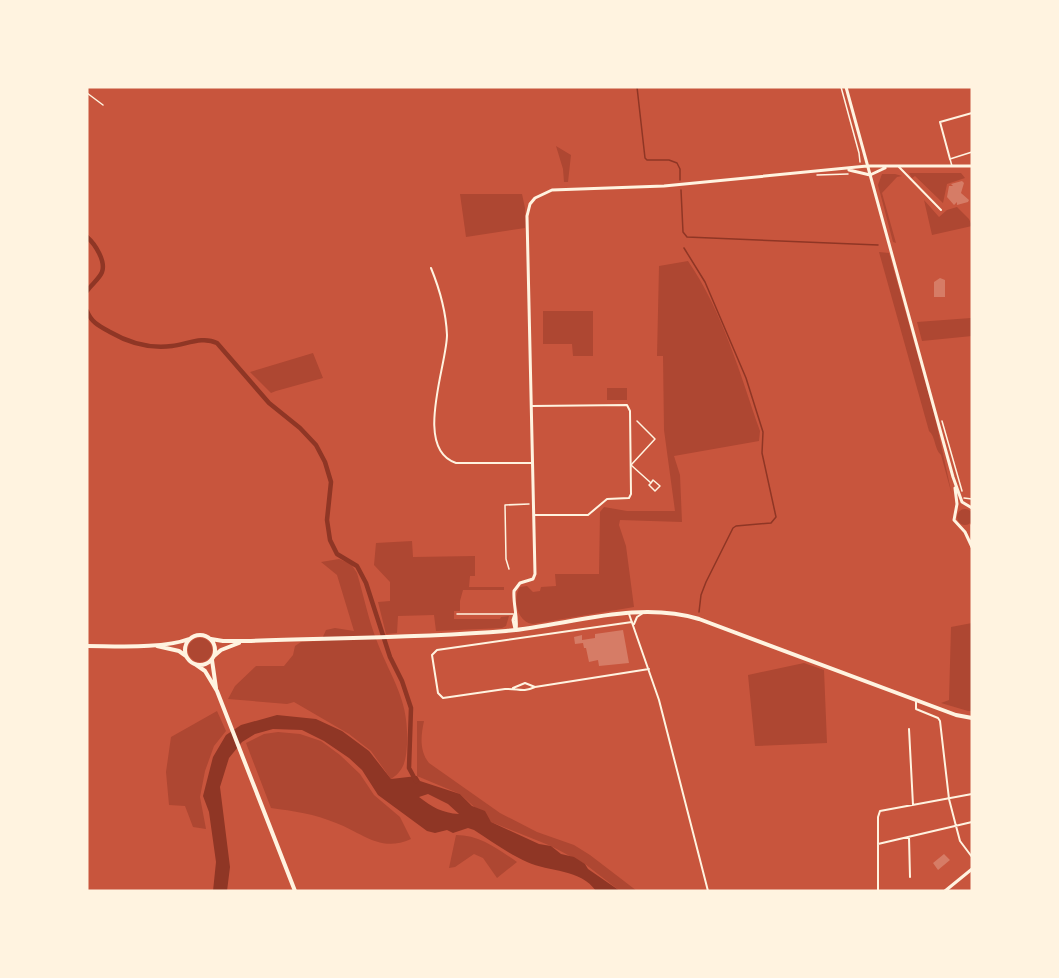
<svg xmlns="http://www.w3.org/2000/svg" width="1059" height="978" font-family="'IBM Plex Sans',sans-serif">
<rect width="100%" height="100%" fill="#c8553d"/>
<!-- green -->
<path fill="#ae4732" d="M556 146 571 155 568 182H564L563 169Z
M909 173H961L965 178 947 184 943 203 915 176 912 178Z
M882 174H895L902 176 897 177 882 193 896 243 893 242 878 185Z
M460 194H522L525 208V228L466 237Z
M924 200 939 217 947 210 957 207 969 219 972 226 932 235Z
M879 252 889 253 935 417 952 495 941 455C934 449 936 437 929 431Z
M688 261C723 312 740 374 760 431L759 441 674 456 680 475 682 522 620 520 619 525 626 546 634 607 533 624C517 622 512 599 520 587L527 586 533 592 540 591 541 587 556 586 555 574H599L600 512 604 507 627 511H675L664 430 663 356H657L659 266Z
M543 311H593V356H573L572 344H543Z
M971 318 972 336 922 341 917 322Z
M313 353 323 378 276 391 271 393 250 372Z
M607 388H627V400H607Z
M957 517a8 8 0 1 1 16 0a8 8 0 1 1-16 0Z
M412 541 413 557 475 556V576H470L469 587H504V590H463L460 601V611H454V619H500L501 617 509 616 506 626 502 628 436 631 434 615 398 616 397 633 386 634 378 602 390 601V582L374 565 376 543Z
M339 559 351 564 357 573C364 597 369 622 378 644 393 682 409 700 407 744 406 759 405 770 391 779L371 751 349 734 294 702 287 704 228 699 235 686 256 666H284L293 655 295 646 301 642 321 641 326 630 335 628 354 631 337 575 321 562Z
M972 623V711H968L941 703 949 700 951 627Z
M188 650a12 12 0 1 1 24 0a12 12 0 1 1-24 0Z
M804 663 824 670 827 743 755 746 748 675Z
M217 711 226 731 214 746 205 771 200 797 206 829 193 827 185 806 169 805 166 772 171 737Z
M417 721H424C421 735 419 751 429 763L500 813 537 832 574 845 590 855 637 891H620L585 864 551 846 491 822 460 794 417 776Z
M278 732 300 734 321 741 340 755 360 774 374 795 400 817 411 839C380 853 363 833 336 823 315 814 293 811 271 808L246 743 264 734Z
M456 835C480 835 498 849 517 862L497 878 483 858 474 854 455 867 449 868Z"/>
<!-- water -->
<path fill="#8f3625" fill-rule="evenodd" d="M277 715 316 719 342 731 369 751 391 779 417 776 420 781 460 794 472 806 485 811 491 822 539 844 551 846 561 854 574 857 585 864 588 869 620 891H596C581 869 549 872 527 862 509 854 491 841 474 830L468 828 453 833 447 830 435 833 427 831 378 795 362 770 349 758 324 741 302 730 273 729 255 734 242 742 229 758 220 787 230 867 227 891H213L216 862 209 812 203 796 213 757 226 735 241 725ZM428 794 448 804 459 814C442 813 432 807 419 797Z"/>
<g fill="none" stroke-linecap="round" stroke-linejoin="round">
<!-- stream -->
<path stroke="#8f3625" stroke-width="1.5" d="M637 87 645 158 647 160H669L677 163 680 169V180
M681 190 683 232 687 237 878 245
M684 248 705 282 746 378 763 432 762 453 776 517 771 523 736 526 733 528 706 582 701 595 699 612"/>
<!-- canal -->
<path stroke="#8f3625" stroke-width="4.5" d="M87 237C95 244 106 261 102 272 100 278 91 285 87 291
M87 311C91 322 99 326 110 332 129 343 149 349 172 346 187 344 203 336 217 343L269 403 300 428 316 445 325 462 331 482 327 520 330 540 337 554 357 566 366 583 390 657 402 681 411 708 409 768 416 781"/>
</g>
<!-- building -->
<path fill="#d67c66" d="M962 181 964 183 961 193 969 200 968 202 957 205V202L954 205 947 197 949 186H953L951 184Z
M940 278 945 280V297H934V282Z
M623 630 629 663 599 666 598 660 589 662 586 648H584L583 643 575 644 574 637 582 635V640L595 638V634Z
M944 854 950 860 938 870 933 863Z"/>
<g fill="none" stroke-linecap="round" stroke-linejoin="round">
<!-- path -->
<path stroke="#fff3e0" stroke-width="1.5" d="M841 87 859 153 860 162
M87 93 103 105
M817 175 848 174
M942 421 962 491
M964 498 972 499
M509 569 506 559 505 505 529 504"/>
<!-- service -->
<path stroke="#fff3e0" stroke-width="1.5" d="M952 166 950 159 972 152
M637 421 655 439 631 465 651 483 649 485 655 491 660 486 653 480 651 483
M457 614H513"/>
<!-- minor -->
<path stroke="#fff3e0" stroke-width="2" d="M950 159 940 122 972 113
M899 167 941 210
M431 268C440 290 446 311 447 335 447 365 413 449 456 463H532
M532 406 627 405 630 411 631 494 629 498 607 499 588 515H534
M629 614 659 700 708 891
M632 622 437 650 432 655 438 693 443 698 505 689C518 688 522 693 535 687L649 669
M634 624 637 617 643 613
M513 688 525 683 535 687
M916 702V709L938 718 940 721 949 799 956 826 960 841 972 857
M909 729 913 805
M909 837 910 877
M878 844 972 822
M878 891V817L880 811 972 794"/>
<!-- tertiary -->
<path stroke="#fff3e0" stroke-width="3" d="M846 87 953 477 962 502 972 508
M849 170 870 175 885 168
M955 488 957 504 954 520 965 532 972 547
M972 525V541
M515 614 513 620 515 629
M516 630C518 617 513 605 514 591L520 583 533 579 535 574 527 216 530 204 535 198 552 190 664 186 867 166H972
M945 891 972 869"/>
<!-- primary -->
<path stroke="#fff3e0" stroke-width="4" d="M185 650a15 15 0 1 1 30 0a15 15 0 1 1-30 0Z
M211 639 223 641H246C332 638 419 638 506 631 570 625 636 600 699 619L956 715 972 718
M87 646C116 646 163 649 189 639
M157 646 179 651 186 656
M214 656 221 650 239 643
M212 660 216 688
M195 664 205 671 217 691 295 891"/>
</g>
<!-- border -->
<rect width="1059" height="978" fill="none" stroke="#fff3e0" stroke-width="177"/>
</svg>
